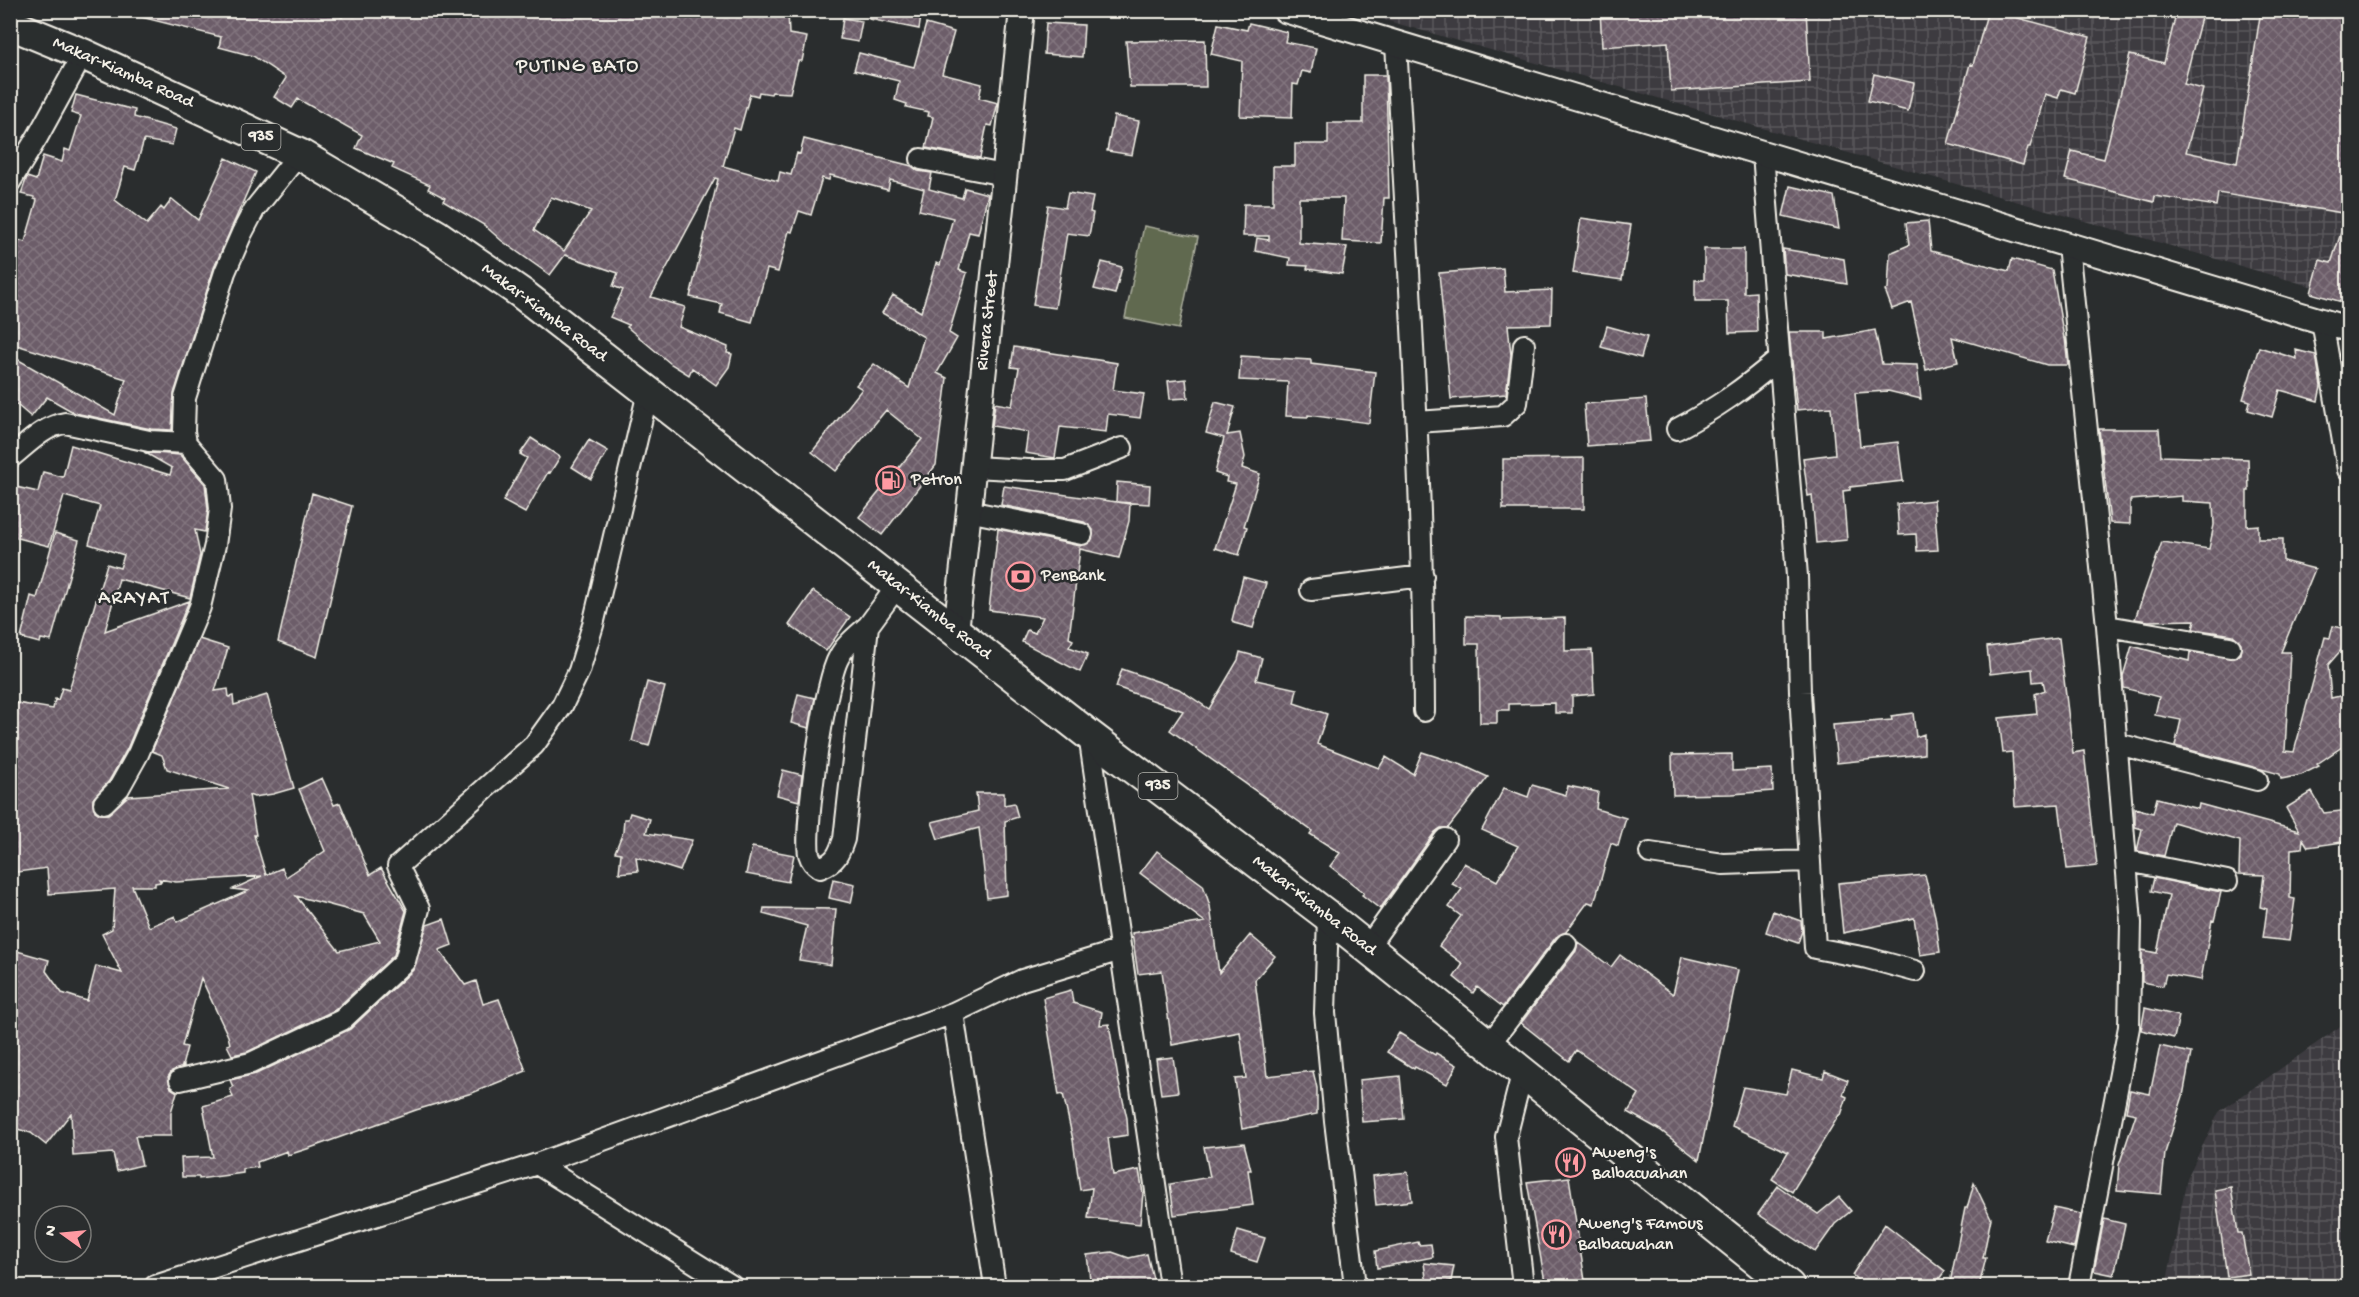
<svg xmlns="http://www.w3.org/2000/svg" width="2359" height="1297" font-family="'Gochi Hand',sans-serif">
<defs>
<pattern id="industrial-grid" width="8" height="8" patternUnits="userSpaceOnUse" patternTransform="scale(1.5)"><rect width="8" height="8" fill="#3e3b40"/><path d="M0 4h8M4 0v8" fill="none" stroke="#5a585c"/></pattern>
<pattern id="building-cross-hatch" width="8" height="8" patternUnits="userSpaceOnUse" patternTransform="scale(1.5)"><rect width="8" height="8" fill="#6c5d69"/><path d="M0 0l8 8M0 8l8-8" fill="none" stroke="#82757e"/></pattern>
</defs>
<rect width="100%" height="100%" fill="#2a2d2e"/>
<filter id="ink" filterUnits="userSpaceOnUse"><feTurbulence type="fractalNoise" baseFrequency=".0167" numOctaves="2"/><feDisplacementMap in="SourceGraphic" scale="12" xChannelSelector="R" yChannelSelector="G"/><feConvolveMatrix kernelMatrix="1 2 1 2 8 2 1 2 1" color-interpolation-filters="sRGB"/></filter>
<g filter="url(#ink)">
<!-- industrial -->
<path fill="url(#industrial-grid)" d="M1353 11H2348V297L1554 68Z
M2348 1021V1286H2166L2187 1178 2219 1112Z"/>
<!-- pitch -->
<path fill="#616950" stroke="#aaad9c" stroke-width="1.5" d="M1144 226 1198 237 1179 329 1125 318Z"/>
<!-- building -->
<path fill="url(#building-cross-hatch)" stroke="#f4f1e8" stroke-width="1.5" fill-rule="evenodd" d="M141 10H325L342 17 344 10H788L789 34 807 37 802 61H798L790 93 772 92 771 94 759 92 758 96 750 94 740 130 734 128 723 166 778 181 780 172 791 175 797 153 800 154 804 139 912 166 918 171 932 173 929 189 962 198 965 188 988 194 978 234 969 232 959 270 967 273 949 333 957 338 937 373 947 378 936 465 882 535 859 517 922 439 886 410 836 471 812 452 862 389 856 385 874 364 909 388 924 337 882 313 893 295 921 312 936 263 940 265 953 218 919 210 924 189 890 180 888 190 830 175 829 180 822 178 811 215 799 211 792 232 789 231 778 272 767 269 752 322 720 313 722 304 690 297 718 179 715 178 651 297 685 307 679 327 728 347 727 353 732 354 729 367 716 385 692 368 689 375 671 364 627 327 629 325 610 317 623 290 613 286 618 273 565 255 550 275 502 241 484 225 443 201 445 198 428 189 430 185 392 168 394 164 356 148 362 135 298 99 292 108 274 97 286 78 253 56 219 47 221 37 141 17ZM551 197 591 211 564 251 534 230Z
M870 10H922L919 29 869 19Z
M1600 10H1806L1810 82 1671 91 1668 42 1602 47Z
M1988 10 2090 37 2075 93 2061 89 2058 98 2045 94 2030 147H2028L2023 165 1948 144 1970 64 1973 65Z
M2177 10H2203L2184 84 2203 89 2186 152 2237 163 2261 10H2349V214L2218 193 2216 206 2155 196 2154 202 2065 179 2072 151 2104 159 2130 55 2164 63Z
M843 18 862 21 858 42 840 39Z
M1046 23 1084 25 1082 57 1044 54Z
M1249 23 1287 32 1285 42 1316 48 1311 73 1302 71 1298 85 1293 84 1292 118 1240 116 1242 61 1211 54 1218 24 1247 30Z
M926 24 954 32 942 74 982 84 979 98 998 103 992 126 987 125 980 158 926 148 933 117 928 116 929 112 906 107 907 104 895 100 899 81 854 70 859 53 914 67Z
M1205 40 1206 87H1130L1126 41Z
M1874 74 1914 83 1908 111 1868 101Z
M1363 75H1386L1389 198H1384L1381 243 1342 241 1344 198H1299V243L1347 247 1342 274 1307 269 1308 266 1289 265 1290 258 1255 251 1257 238 1269 240V236H1243L1244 204H1273V166H1295V144H1328V123H1363Z
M76 95 135 110 134 117 176 129 172 145 144 140 135 170 125 167 115 200 147 224 161 207 164 210 172 199 198 220 226 158 256 172 214 268 174 394 172 430 151 429 75 413 47 397 31 417 10 399V355L115 415 126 379 10 343V238L25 242 37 200 34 199V197L21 194 27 177 36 180 43 156 62 162 65 149 70 151 81 116 71 113Z
M1114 116 1139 121 1132 155 1107 151Z
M1790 186 1834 196 1839 229 1783 216Z
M1068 193 1093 197 1090 212 1093 213 1089 236 1067 233 1055 308 1033 305 1048 205 1065 208Z
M1581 218 1631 225 1622 280 1573 273Z
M1928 221 1931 251 2009 271 2012 259 2052 270 2064 338H2065L2068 365H2047L1952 337 1958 362 1926 370 1911 302 1892 309 1885 290 1888 289 1890 253 1909 245 1906 223Z
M2345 221 2349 222V304L2311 293 2320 260 2331 263Z
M1704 249H1744V293L1756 292 1757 332 1729 333 1728 301H1695V280H1704Z
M1783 249 1844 259 1847 284 1785 274Z
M1102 262 1122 267 1115 294 1094 289Z
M1503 268 1505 292 1552 290 1551 324 1508 325 1511 355 1506 394 1451 399 1439 273Z
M1607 326 1647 337 1641 358 1601 347Z
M1875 330 1882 364 1917 365 1921 399 1888 391 1855 393 1860 446 1898 442 1903 481 1850 487V490L1843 491 1847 540 1816 543 1812 495 1808 496 1803 458 1835 454 1831 407 1797 410 1789 332H1826V339Z
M1014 347 1117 363 1113 390 1144 394 1140 418 1108 414 1106 432 1060 427 1055 458 1025 453 1028 432 992 426 995 403 1012 406 1019 368 1011 367Z
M2259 347 2297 359 2296 350 2316 355 2321 387 2318 401 2280 390 2272 417 2248 410 2250 401 2243 399Z
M1241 356 1311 360V364L1375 372 1369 423 1308 415V417L1286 416 1288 382 1239 380Z
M1186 379 1188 398 1170 399 1168 381Z
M1646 399 1650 441 1587 446 1584 404Z
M1215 402 1235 407 1227 435 1240 433 1245 457 1242 468 1260 474 1244 526 1247 527 1239 555 1215 548 1236 484 1226 482 1227 477 1215 473 1224 438 1206 433Z
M2099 429H2159L2161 456 2248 459 2249 491H2247V526L2258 525V539H2283V561L2315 569 2281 652H2290L2285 751 2294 752 2325 637 2330 638 2333 626 2349 630V641L2328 665 2331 698 2349 694V742L2317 764 2319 766 2301 775 2281 779 2280 774 2175 746 2181 720 2155 715 2159 697 2124 688 2123 676 2132 646 2189 661 2190 652 2234 658 2240 654 2241 643 2233 635 2193 629 2195 620 2148 621 2135 619 2162 542 2209 549 2214 525 2213 503 2182 501V496L2130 500V524L2110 523Z
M531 438 560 457 550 473 548 472 525 513 503 501 527 458 520 454Z
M589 440 608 451 591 479 572 467Z
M71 445 170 475 172 468 144 452 180 455 205 484 208 509 205 532 195 530 200 555 190 598 119 579 105 631 189 601 127 749 109 781 93 799 95 811 100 814H108L128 796 229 789 167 769 162 755 152 751 199 639 228 648 215 691 228 689 229 697 233 696 234 705 267 695 294 788 273 794 254 797 249 795 256 835H254L266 875 282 868 286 877 325 851 299 789 322 778 334 805 340 803 370 875 381 868 406 911 394 955 335 1010 247 1052 232 1055 227 1045 230 1044 228 1036 201 978 182 1046 187 1047 182 1066 184 1065V1067L172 1071 168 1077 171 1088 177 1092 171 1112V1136H135L142 1165 117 1171 113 1153 73 1156 71 1113 46 1145 31 1133 14 1128 17 1119 10 1117V949L49 960 46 971 62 993 87 1001 96 966 122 973 102 934 112 929 115 889 49 894 47 868 10 873V702L53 709 55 699 58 700 62 688 69 690 107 564 120 568 124 555 89 544 100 506 64 496 49 546 10 536V513L16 487 38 492 43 472 63 477ZM262 876 233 889 248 891 177 922 175 916 149 927 132 886H155V883L161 882 159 879 176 882ZM296 896 364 914 380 941 339 951Z
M1584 458V509H1503V459Z
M1117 482 1150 485 1149 504 1117 502 1130 504 1129 521 1119 558 1080 549 1069 638 1073 640 1069 647 1088 654 1080 672 1022 642 1027 630 1035 633 1043 617 989 610 998 529 1080 546 1091 541 1093 530 1084 522 1001 505 1004 486 1116 502Z
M312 493 352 506 317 657 278 642Z
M1934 500 1938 550 1917 551 1916 534 1899 535 1897 504Z
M55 533 79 540 51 641 41 639 40 643 21 638 31 596 37 598Z
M1243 577 1266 583 1253 628 1234 623 1232 620Z
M813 591 850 617 826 651 789 625Z
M1466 616 1501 617V620L1565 618V651L1592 650 1594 694 1572 696V713H1555V703L1509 704V710H1497V723H1480L1479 644H1466Z
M2059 638 2073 753 2084 751 2097 866 2067 869 2059 804 2015 807 2012 752 2003 753 1999 718 2037 714 2035 694 2045 690 2043 681 2033 682 2032 669 1990 674 1987 647Z
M1240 652 1262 658 1256 680 1297 689 1294 703 1327 714 1317 744 1379 768 1386 757 1413 774 1422 752 1462 765 1488 777 1448 828H1441L1435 832 1380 909 1362 895 1364 893 1330 866 1340 853 1310 834 1312 831 1170 730 1183 711 1116 687 1122 669 1179 689 1209 709 1238 660Z
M647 682 665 687 649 746 632 741Z
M798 694 815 698 809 728 791 723Z
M1913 713 1916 737 1924 734V754L1837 763 1833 725 1892 720 1891 716Z
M1732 754V771L1772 769 1773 791 1732 794 1673 795 1672 755Z
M783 770 802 775 799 801 777 795Z
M1532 785 1566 795 1568 786 1598 792 1596 809 1626 818 1618 846 1611 843 1594 904 1588 902 1566 932 1556 937 1503 1007 1477 987 1473 993 1454 977 1463 964 1439 946 1461 916 1449 907 1462 889 1452 884 1464 863 1497 881 1518 846 1482 830 1504 788 1528 797Z
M2312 792 2324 813 2349 810V841L2308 847 2303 839 2302 848 2291 849 2290 898 2295 899 2289 941 2263 938 2267 909 2260 907 2264 875 2239 874 2240 841 2173 822 2164 856 2137 851 2142 829 2135 827V808L2153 813 2157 798 2198 809 2199 804 2299 831 2286 808Z
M976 793H1004V805L1014 803 1018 817 1005 821 1007 895 987 898 979 828 938 839 932 822 978 811Z
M630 813 650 819 646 833 692 840 680 871 636 857 638 871 619 873 621 853 615 852 623 832 624 819H628Z
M752 847 794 855 788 882 746 874Z
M1157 851 1203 885 1210 906 1219 973 1250 935 1275 956 1255 980 1267 1076 1313 1071 1317 1088V1114L1242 1129 1235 1079 1246 1078 1240 1032 1172 1045 1162 971 1138 974 1132 933 1205 922 1140 873Z
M1925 875 1935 916 1940 952 1920 955 1914 918 1843 933 1838 883Z
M2154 878 2221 892 2214 921 2212 920 2201 980 2166 974 2163 986 2142 982V950L2157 953 2169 895 2151 891Z
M833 879 855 884 851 903 829 898Z
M764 908 836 909 831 965 799 960 807 926 763 914Z
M1773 911 1801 921 1802 931 1798 943 1766 932Z
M444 919 452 945 439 950 465 985 476 981 483 1004 499 999 526 1071 472 1093 416 1110 310 1148 288 1155 287 1151 257 1162 258 1167 243 1169V1173L199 1179V1177H182L181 1158 213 1157 203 1106 233 1097 230 1089 233 1087 230 1080 256 1074 350 1029 413 970 427 925Z
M1578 942 1611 967 1620 955 1673 994 1682 957 1738 970 1699 1160 1660 1130 1628 1112 1639 1094 1576 1050 1569 1061 1521 1023 1576 951Z
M1071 990 1073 1003 1102 1012 1100 1025 1109 1024 1118 1078 1127 1118 1128 1135 1108 1138 1113 1175 1139 1170 1143 1193 1140 1224 1088 1218 1092 1188 1080 1190 1073 1140 1063 1094 1059 1095 1043 998Z
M2145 1008 2179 1016 2174 1038 2141 1030Z
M1399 1033 1435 1055 1436 1053 1457 1065 1447 1084 1415 1067 1414 1069 1387 1052Z
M2160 1046 2191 1053 2183 1096 2165 1153 2161 1194 2117 1190 2119 1165 2136 1114 2126 1112 2130 1090 2150 1094Z
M1173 1057 1178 1092 1161 1094 1156 1059Z
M1792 1070 1823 1078 1825 1071 1848 1080 1843 1095 1847 1097 1841 1115H1839L1792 1192 1772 1179 1788 1152 1732 1126 1743 1087 1786 1094Z
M1400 1076 1404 1119 1362 1122 1359 1080Z
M1244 1143 1251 1170H1248L1253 1205 1174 1215 1170 1184 1210 1177 1204 1147Z
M1408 1172 1412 1201 1376 1205 1373 1176Z
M1569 1177 1586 1287H1546L1527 1182Z
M1974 1183 1991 1218 1983 1258H1986L1979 1286 1967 1285 1962 1287 1950 1283 1965 1208H1967Z
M1778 1186 1818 1214 1839 1197 1851 1211 1835 1224 1815 1252 1758 1214Z
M2231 1187 2238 1233H2242L2249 1274 2227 1277 2215 1190Z
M2054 1208 2081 1214 2074 1248 2045 1241Z
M2104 1219 2125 1224 2114 1275 2094 1271Z
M1885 1224 1945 1271 1933 1287H1865L1852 1275Z
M1238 1230 1265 1238 1257 1262 1231 1254Z
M1418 1242 1419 1245 1431 1244 1433 1257 1377 1268 1375 1251Z
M1112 1252 1129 1258 1147 1254 1155 1287H1091L1087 1255Z
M1424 1263 1454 1266 1451 1281 1427 1285Z"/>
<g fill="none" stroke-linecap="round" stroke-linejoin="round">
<defs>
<path id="minor" d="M1396 44C1409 266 1423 488 1424 711
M1763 154 1797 576 1800 692 1815 948 1867 958 1915 971
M921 159 1004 175
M10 182 38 136 83 54
M2068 245 2107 626 2131 923 2129 1027 2079 1286
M2322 321 2348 470
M1417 422 1503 416 1517 403 1524 345
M1677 429C1717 408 1745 388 1779 359
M10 458C28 444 42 427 65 423L149 441 186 443
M973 467 1028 470H1065L1122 448
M968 511 1082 534
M1311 590 1423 576
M868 626C858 635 845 645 839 657 825 681 804 826 809 854 811 861 814 864 820 868 836 862 839 854 844 839L868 626 898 585
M2107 626 2230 647
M1089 735 1170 1286
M2118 744 2257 780
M104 803 119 788 138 754 200 607 215 545 220 509 217 479 186 443 184 431 185 398 196 363 225 272 242 233 254 210 299 154
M1650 853 1723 864 1810 861
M2128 861 2227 881
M1328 916 1325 1013 1335 1121 1355 1286
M1367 948 1445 839
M953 1013 995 1286
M1488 1046 1566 944
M1522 1074 1506 1137 1523 1286
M180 1080 251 1063 342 1020 405 961 419 909 398 866 534 745 562 706 579 671 593 625 648 392
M537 1164 732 1286
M155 1286 537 1164 953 1013 1022 980 1121 950"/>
<path id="tertiary" d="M1285 10 2348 329
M956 632 1022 10"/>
<path id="primary" d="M10 24 83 54 299 154 438 236 521 293 1089 735 1328 916 1789 1286"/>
</defs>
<!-- minor casing -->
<use href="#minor" stroke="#f4f1e8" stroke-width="24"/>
<!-- tertiary casing -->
<use href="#tertiary" stroke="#f4f1e8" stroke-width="28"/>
<!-- primary casing -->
<use href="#primary" stroke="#f4f1e8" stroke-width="34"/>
<!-- minor -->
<use href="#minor" stroke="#2a2d2e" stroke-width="20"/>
<!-- tertiary -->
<use href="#tertiary" stroke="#2a2d2e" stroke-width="24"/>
<!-- primary -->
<use href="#primary" stroke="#2a2d2e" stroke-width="30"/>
</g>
</g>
<!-- icons -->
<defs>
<symbol id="fuel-ring" viewBox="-11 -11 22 22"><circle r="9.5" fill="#2a2d2e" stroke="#ff9aa2" stroke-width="1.5"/><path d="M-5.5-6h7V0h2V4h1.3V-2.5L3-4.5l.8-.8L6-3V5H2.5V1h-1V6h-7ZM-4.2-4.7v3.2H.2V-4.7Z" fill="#ff9aa2"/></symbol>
<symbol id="bank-ring" viewBox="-11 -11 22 22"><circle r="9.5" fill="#2a2d2e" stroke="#ff9aa2" stroke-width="1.5"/><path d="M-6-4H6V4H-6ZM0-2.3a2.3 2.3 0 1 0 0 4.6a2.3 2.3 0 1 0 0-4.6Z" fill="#ff9aa2"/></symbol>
<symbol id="restaurant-ring" viewBox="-11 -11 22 22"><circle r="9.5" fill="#2a2d2e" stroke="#ff9aa2" stroke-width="1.5"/><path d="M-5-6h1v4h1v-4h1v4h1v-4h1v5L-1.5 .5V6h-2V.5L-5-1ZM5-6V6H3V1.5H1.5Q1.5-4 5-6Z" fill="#ff9aa2"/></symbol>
</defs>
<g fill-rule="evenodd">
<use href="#fuel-ring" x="874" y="464" width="33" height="33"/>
<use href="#bank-ring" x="1004" y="560" width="33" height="33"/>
<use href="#restaurant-ring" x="1554" y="1146" width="33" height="33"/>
<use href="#restaurant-ring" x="1540" y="1218" width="33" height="33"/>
</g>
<g text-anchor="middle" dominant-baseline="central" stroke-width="5" stroke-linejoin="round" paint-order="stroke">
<!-- shield labels -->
<g fill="#2a2d2e" stroke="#b7b6b0" stroke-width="1.5">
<rect x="241.5" y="124" width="39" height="26" rx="4.5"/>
<rect x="1138.5" y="773" width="39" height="26" rx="4.5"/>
</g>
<g font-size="16" font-weight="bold" fill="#f4f1e8">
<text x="261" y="137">935</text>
<text x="1158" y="786">935</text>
</g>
<!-- street labels -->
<g font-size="18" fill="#f4f1e8" stroke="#2a2d2e">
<text transform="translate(123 73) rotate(24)">Makar-Kiamba Road</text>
<text transform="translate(544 313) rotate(37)">Makar-Kiamba Road</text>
<text transform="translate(988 321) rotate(-84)">Rivera Street</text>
<text transform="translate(929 610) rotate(38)">Makar-Kiamba Road</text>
<text transform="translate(1314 906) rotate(38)">Makar-Kiamba Road</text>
</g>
<!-- poi labels -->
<g font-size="18" fill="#f4f1e8" stroke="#2a2d2e" text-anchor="start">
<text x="911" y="480">Petron</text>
<text x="1041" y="576">PenBank</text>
<text x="1592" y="1153">Aweng's<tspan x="1592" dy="21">Balbacuahan</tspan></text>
<text x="1578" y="1224">Aweng's Famous<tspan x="1578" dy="21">Balbacuahan</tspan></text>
</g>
<!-- neighbourhood labels -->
<g font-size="20" letter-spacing="1.5" fill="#f4f1e8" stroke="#2a2d2e">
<text x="578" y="67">PUTING BATO</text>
<text x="134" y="599">ARAYAT</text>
</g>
</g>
<!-- margin -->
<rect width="2359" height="1297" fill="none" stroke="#2a2d2e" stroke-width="36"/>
<rect x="18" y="18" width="2323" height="1261" fill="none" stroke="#f4f1e8" stroke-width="2" filter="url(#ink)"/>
<!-- north arrow -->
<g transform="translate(63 1234) rotate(285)"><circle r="28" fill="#2a2d2e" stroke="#7b7b78" stroke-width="1.5"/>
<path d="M0-4.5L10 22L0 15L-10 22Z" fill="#ff9aa2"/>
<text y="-9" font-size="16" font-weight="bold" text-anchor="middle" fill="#f4f1e8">N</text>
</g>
</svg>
